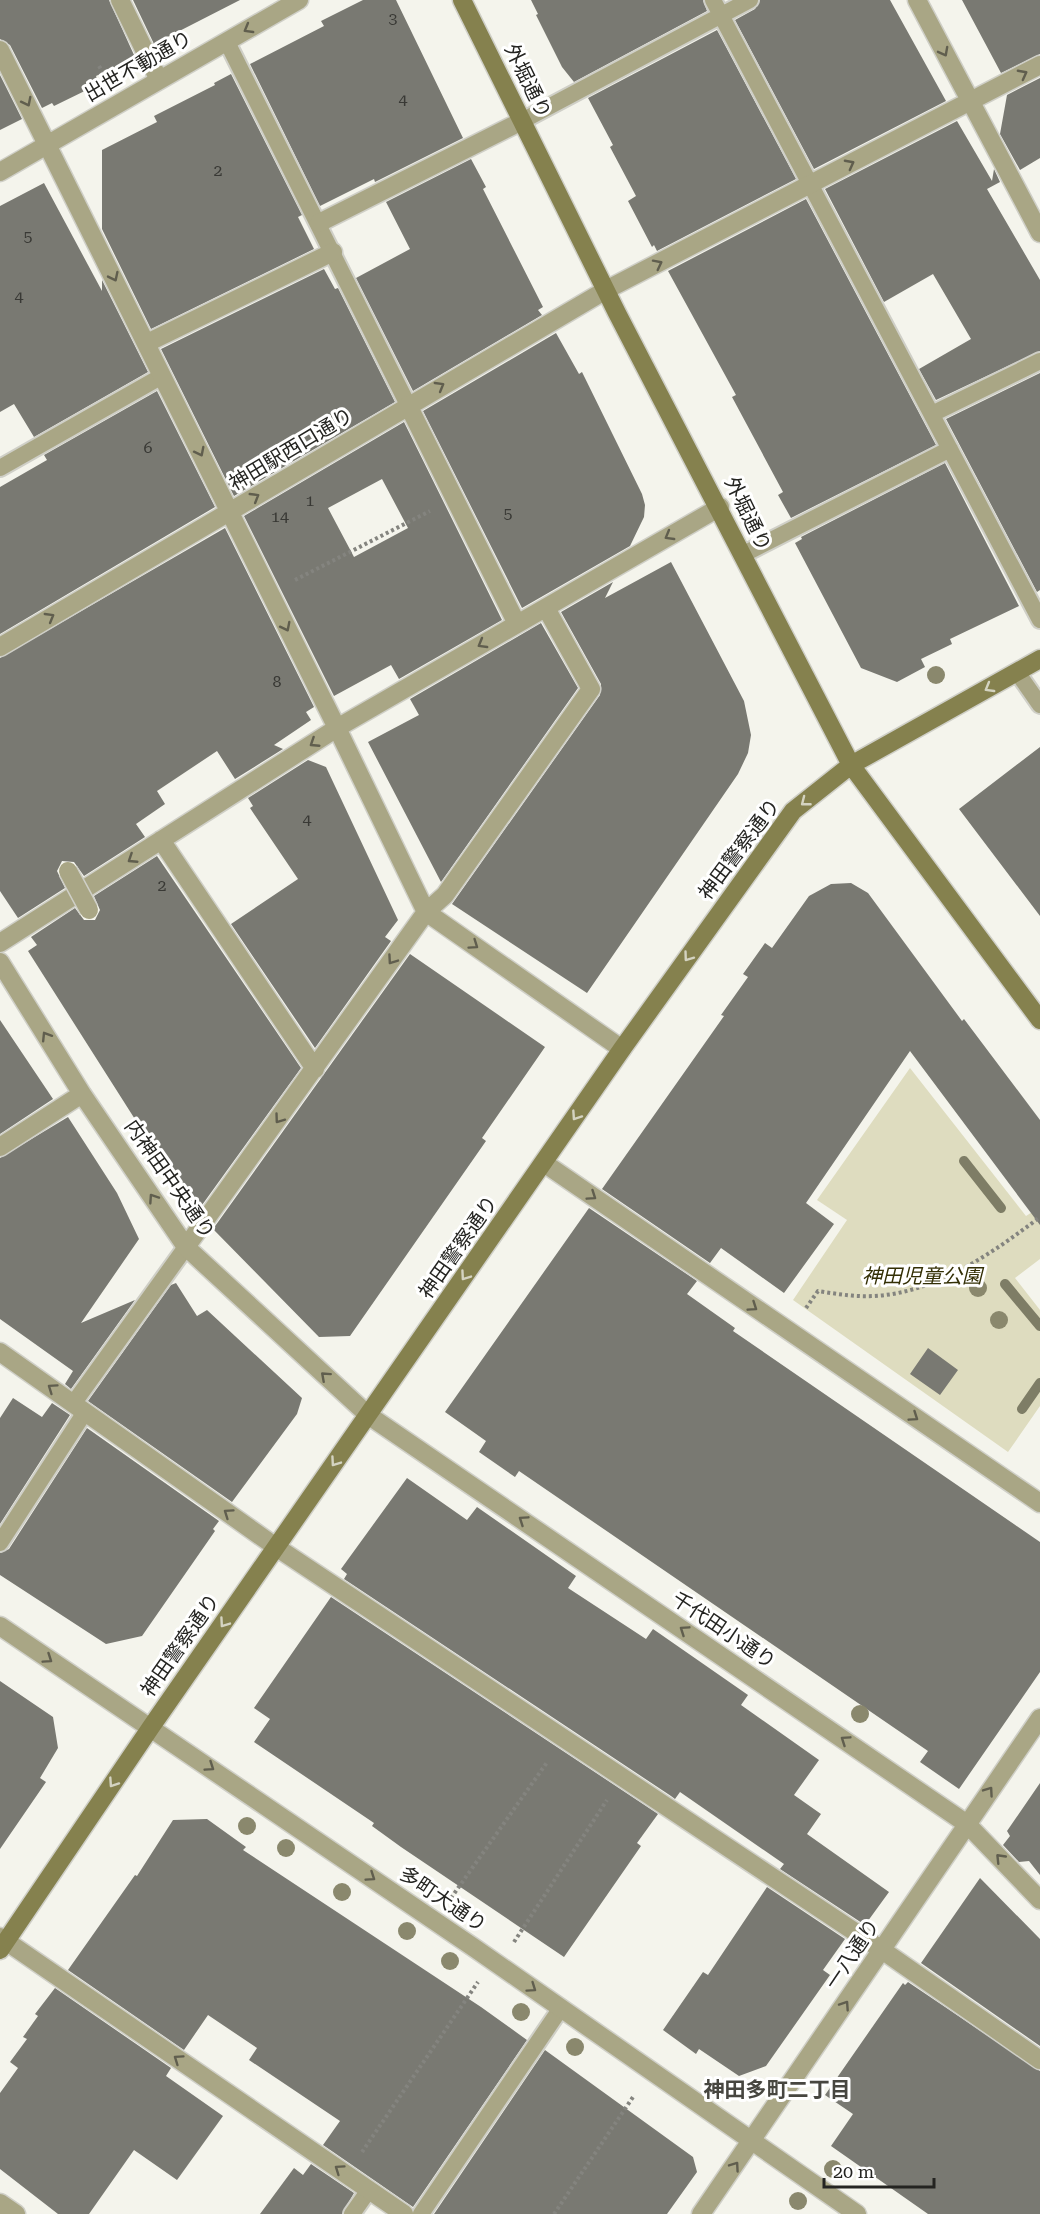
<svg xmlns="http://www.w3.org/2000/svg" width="1040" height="2214" font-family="'Roboto Serif','Noto Sans JP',serif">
<rect width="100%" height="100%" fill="#f4f4ec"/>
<!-- green -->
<path fill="#dedcbf" d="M910 1068 1026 1216 1040 1207V1259L1015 1278 1040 1310V1406L1008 1452 793 1300 847 1220 817 1200Z"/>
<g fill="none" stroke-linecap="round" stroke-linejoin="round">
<!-- stream -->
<path stroke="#7e7d66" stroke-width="10" d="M964 1161 1001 1208
M1005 1284 1040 1326
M1022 1409 1040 1383"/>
</g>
<!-- building -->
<path fill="#797972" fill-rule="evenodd" d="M0 0H109L134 55 128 61 96 76 99 84 54 106 52 103 42 108 10 45 0 39Z
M133 0H240L154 44Z
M363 0H396L463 138 375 182 374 179 320 206 250 64 324 26 321 21Z
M531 0H703L707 11 574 82 562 67 536 15 538 14Z
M760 0H890L946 101 814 169 735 20 755 9Z
M962 0H1040V54L1001 73Z
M717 30 796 179 657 251 654 245 652 247 628 201 636 196 610 147 613 145 588 98Z
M231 74 302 215 298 217 314 249 151 329 102 229V150L157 122 154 116 215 85 214 83Z
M0 75 22 119 0 130Z
M1040 78V158L1020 170 1000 134 1007 95Z
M957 121 992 181 994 169 1000 182 987 189 1040 280V351L936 400 919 369 971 339 933 274 884 302 825 189Z
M471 159 486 187 483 189 543 307 538 310 542 315 413 391 356 278 410 249 386 202Z
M44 183 102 291V280L148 372 34 437 14 404 0 412V206Z
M806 199 936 445 791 518 778 495 783 492 732 397 736 395 668 271Z
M324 269 335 289 338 288 395 402 234 496 161 349Z
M556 333 579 374 582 372 642 494 645 505 644 517 630 546 522 608 423 411Z
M1040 373V590L1037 592 946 419Z
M157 391 215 507 0 634V487L47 460 44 455Z
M404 422 502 620 399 679 391 665 334 696 244 516ZM382 479 408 528 354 557 328 508Z
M945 463 1019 606 950 639 952 644 921 659 925 667 897 682 861 668 795 543 802 539 801 537Z
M225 528 314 707 306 712 311 720 274 745 283 749 235 779 217 751 157 791 165 804 136 824 145 837 84 876 74 862 62 861 57 871 65 888 18 918 0 891V658Z
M671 562 744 701 751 735 748 753 738 774 587 993 452 904 600 695 601 684 561 612 613 582 605 598Z
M541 623 578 688 441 882 368 742 419 715 410 699Z
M1040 747V916L959 809Z
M308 760 326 767 398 920 385 937 391 941 315 1048 231 924 298 879 250 808 253 806 248 798Z
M157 856 301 1068 197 1212 149 1133 145 1135 28 951 37 945 31 937 75 908 84 920H95L100 910 94 896Z
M851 883 868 893 962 1021 964 1019 1040 1120V1225L910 1051 806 1203 834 1224 784 1293 721 1248 710 1263 602 1189 724 1016 721 1015 748 977 743 974 765 943 772 948 809 896 831 884Z
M410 954 545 1047 482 1138 486 1141 350 1336 319 1337 213 1229Z
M0 1020 53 1099 0 1134Z
M68 1117 117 1193 139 1239 81 1323 135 1300 71 1389 65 1384 73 1371 0 1319V1158Z
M589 1208 697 1281 687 1294 735 1328 733 1331 1040 1542V1672L959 1789 920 1762 928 1751 519 1471 515 1477 479 1452 486 1441 445 1412Z
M176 1283 197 1316 207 1310 302 1398 297 1414 232 1502 88 1401 171 1285Z
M928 1348 958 1370 940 1395 910 1374Z
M13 1398 42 1417 52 1403 70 1415 0 1524V1418Z
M87 1428 219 1521 213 1529 215 1531 142 1636 106 1644 0 1575V1553L9 1549Z
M407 1478 467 1520 477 1507 576 1576 568 1588 646 1639 653 1629 748 1695 741 1705 819 1760 794 1795 821 1814 807 1834 889 1892 865 1925 780 1869 784 1864 680 1792 675 1799 671 1796 344 1579 347 1574 341 1569Z
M331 1597 658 1814 637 1843 641 1846 564 1957 401 1847 372 1826 374 1823 254 1742 270 1719 254 1708Z
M0 1681 53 1717 58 1748 40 1778 46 1782 0 1849Z
M1040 1783V1875L1029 1861 1019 1862 1003 1845 1010 1836 1007 1831Z
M207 1819 246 1847 243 1850 481 2007 527 2040 413 2207 323 2145 340 2121 249 2060 257 2048 208 2015 184 2050 68 1970 135 1875 137 1876 173 1820Z
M980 1878 1040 1939V2046L921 1963Z
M767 1887 845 1939 823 1970 830 1975 766 2066 739 2076 699 2049 696 2054 663 2030 703 1972 708 1975Z
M908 1982 1040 2071V2214H928L831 2146 853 2114 825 2095 903 1983 905 1985Z
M55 1988 171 2068 166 2076 223 2116 177 2180 134 2150 89 2214H58L0 2169V2093L18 2068 10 2062 27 2039 23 2037 38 2016 35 2014Z
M545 2050 693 2157 697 2172 667 2214H434Z
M311 2164 354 2193 342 2214H260L294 2168 303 2175Z"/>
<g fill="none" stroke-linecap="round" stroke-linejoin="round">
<defs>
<path id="lane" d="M713 0 1040 620
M227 42 408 405
M522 121 750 0
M932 414 1040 361
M0 468 162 376
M742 555 950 449
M1017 672 1040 705
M73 1404 186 1247
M0 1543 85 1412
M352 2214 369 2190
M421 2214 561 2008"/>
<path id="street" d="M120 0 159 80
M917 0 1040 233
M0 50 337 728 426 912 622 1049
M0 172 299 0
M319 223 522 121
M147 343 333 252
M408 405 517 624
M0 647 606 290 1040 65
M161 840 315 1069
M0 943 337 728 720 507
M0 962 82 1094 186 1247 368 1415 967 1824 1040 1900
M0 1147 82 1094
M544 1163 1040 1503
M186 1247 426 912 445 895 591 689 546 608
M0 1352 276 1547 882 1950 1040 2060
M0 1626 473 1947 857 2214
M0 1937 404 2214
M0 2203 16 2214
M701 2214 1040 1718"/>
<path id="secondary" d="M462 0 617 313 851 765 1040 1020
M0 1950 151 1727 622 1049 793 811 851 765 1040 659"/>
</defs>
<!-- lane casing -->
<use href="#lane" stroke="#cfcfc7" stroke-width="20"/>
<!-- street casing -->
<use href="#street" stroke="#cfcfc7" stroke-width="21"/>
<!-- secondary casing -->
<use href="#secondary" stroke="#cfcfc7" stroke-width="21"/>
<!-- path -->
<path stroke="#84847f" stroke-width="4" stroke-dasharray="3 3" stroke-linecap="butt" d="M99 66 106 78
M295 580 430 511
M806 1308 818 1291C837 1294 855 1297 874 1296 935 1293 993 1253 1040 1217
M451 1898 548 1761
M514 1942 607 1800
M362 2152 478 1982
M554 2214 633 2097"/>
<!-- lane -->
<use href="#lane" stroke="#a9a685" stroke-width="16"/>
<!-- street -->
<use href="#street" stroke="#a9a685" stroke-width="18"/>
<!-- secondary -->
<use href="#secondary" stroke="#85814e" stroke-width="18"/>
<defs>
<path id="street-bridge" d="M68 871 89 910"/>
</defs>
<!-- street-bridge casing -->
<use href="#street-bridge" stroke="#cfcfc7" stroke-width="21" stroke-linecap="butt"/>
<!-- street-bridge -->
<use href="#street-bridge" stroke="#a9a685" stroke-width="18"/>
</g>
<!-- trees -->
<g fill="#8a886d">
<circle cx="936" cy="675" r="9"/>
<circle cx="978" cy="1288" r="9"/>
<circle cx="999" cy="1320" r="9"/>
<circle cx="860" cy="1714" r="9"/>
<circle cx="247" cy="1826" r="9"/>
<circle cx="286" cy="1848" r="9"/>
<circle cx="342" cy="1892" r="9"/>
<circle cx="407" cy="1931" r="9"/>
<circle cx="450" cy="1961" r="9"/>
<circle cx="521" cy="2012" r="9"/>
<circle cx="575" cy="2047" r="9"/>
<circle cx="833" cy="2169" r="9"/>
<circle cx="798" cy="2201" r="9"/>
</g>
<!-- one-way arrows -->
<defs><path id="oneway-chevron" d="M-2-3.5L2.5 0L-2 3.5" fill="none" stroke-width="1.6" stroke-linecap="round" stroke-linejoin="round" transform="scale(1.5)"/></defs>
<g stroke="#605e4e">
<use href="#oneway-chevron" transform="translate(248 29) rotate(150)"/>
<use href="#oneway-chevron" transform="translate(944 52) rotate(62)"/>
<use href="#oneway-chevron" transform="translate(1023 74) rotate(-28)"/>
<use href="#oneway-chevron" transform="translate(27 102) rotate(63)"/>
<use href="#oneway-chevron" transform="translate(850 164) rotate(-28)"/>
<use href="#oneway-chevron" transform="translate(658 264) rotate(-27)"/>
<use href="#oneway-chevron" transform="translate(114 277) rotate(64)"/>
<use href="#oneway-chevron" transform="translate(440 386) rotate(-30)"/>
<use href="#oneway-chevron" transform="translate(200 452) rotate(63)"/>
<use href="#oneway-chevron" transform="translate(255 497) rotate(-31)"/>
<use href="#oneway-chevron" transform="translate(669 536) rotate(150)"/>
<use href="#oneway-chevron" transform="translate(50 617) rotate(-30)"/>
<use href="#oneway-chevron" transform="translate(286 627) rotate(63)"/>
<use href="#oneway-chevron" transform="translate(482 644) rotate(150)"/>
<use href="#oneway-chevron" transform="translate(314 743) rotate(147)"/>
<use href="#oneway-chevron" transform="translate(132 859) rotate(147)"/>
<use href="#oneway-chevron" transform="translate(474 945) rotate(35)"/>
<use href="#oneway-chevron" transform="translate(392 960) rotate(125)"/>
<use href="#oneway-chevron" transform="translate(46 1036) rotate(-122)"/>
<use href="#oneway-chevron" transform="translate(279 1119) rotate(126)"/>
<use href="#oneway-chevron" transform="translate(592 1196) rotate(34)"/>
<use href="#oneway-chevron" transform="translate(153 1198) rotate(-124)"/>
<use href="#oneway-chevron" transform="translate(753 1307) rotate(34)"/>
<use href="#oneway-chevron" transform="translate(325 1376) rotate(-138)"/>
<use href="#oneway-chevron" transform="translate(52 1388) rotate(-145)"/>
<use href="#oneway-chevron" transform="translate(914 1417) rotate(34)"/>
<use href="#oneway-chevron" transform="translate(228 1513) rotate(-145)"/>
<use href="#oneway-chevron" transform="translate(523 1520) rotate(-146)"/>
<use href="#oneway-chevron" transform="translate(684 1630) rotate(-146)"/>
<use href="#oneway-chevron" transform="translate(48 1659) rotate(34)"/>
<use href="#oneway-chevron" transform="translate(845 1740) rotate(-146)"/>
<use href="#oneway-chevron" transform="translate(210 1767) rotate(34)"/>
<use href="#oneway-chevron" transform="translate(989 1791) rotate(-55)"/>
<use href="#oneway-chevron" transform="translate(1000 1858) rotate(-134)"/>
<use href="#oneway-chevron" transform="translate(371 1877) rotate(34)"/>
<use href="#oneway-chevron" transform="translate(532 1988) rotate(35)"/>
<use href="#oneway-chevron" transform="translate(845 2005) rotate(-56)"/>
<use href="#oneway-chevron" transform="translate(178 2059) rotate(-145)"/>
<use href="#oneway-chevron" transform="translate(735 2166) rotate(-55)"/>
<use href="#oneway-chevron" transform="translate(339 2169) rotate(-145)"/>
</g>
<g stroke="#d4d3c1">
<use href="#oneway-chevron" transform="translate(989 688) rotate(150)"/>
<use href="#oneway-chevron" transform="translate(805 802) rotate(142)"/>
<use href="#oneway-chevron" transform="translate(688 957) rotate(126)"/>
<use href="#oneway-chevron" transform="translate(576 1116) rotate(124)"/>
<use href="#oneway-chevron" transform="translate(465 1276) rotate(125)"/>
<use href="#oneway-chevron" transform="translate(335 1462) rotate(125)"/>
<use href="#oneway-chevron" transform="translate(224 1623) rotate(125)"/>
<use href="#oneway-chevron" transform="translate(113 1783) rotate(124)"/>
</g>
<g text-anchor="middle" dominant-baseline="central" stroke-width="6" stroke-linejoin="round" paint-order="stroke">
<!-- number labels -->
<g font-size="16" fill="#393935">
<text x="393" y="18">3</text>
<text x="403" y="99">4</text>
<text x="218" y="170">2</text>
<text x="28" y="236">5</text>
<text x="19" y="296">4</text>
<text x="148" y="447">6</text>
<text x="310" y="500">1</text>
<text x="508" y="513">5</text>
<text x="280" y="516">14</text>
<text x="277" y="681">8</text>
<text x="307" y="819">4</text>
<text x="162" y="885">2</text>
</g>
<!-- street labels -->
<g font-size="20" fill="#242421" stroke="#fff">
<text transform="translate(138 66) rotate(-30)">出世不動通り</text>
<text transform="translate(528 81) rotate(64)">外堀通り</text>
<text transform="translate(291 449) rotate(-31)">神田駅西口通り</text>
<text transform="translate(748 514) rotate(64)">外堀通り</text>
<text transform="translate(739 849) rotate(-53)">神田警察通り</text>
<text transform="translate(170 1179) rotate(55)">内神田中央通り</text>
<text transform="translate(458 1247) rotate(-55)">神田警察通り</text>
<text transform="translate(724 1630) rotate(34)">千代田小通り</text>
<text transform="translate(180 1645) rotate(-55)">神田警察通り</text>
<text transform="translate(443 1899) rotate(34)">多町大通り</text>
<text transform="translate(852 1954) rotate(-56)">一八通り</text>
</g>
<!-- park labels -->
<g font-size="20" font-style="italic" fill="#332f05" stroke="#fff">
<text x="922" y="1276">神田児童公園</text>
</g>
<!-- neighbourhood labels -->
<g font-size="21" font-weight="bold" fill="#474640" stroke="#fff">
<text x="777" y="2090">神田多町二丁目</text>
</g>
</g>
<!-- scale -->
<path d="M824 2178v9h110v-9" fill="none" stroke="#242421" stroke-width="3"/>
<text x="833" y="2178" font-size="18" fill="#242421" stroke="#ffffff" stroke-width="4.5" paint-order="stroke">20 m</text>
</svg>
